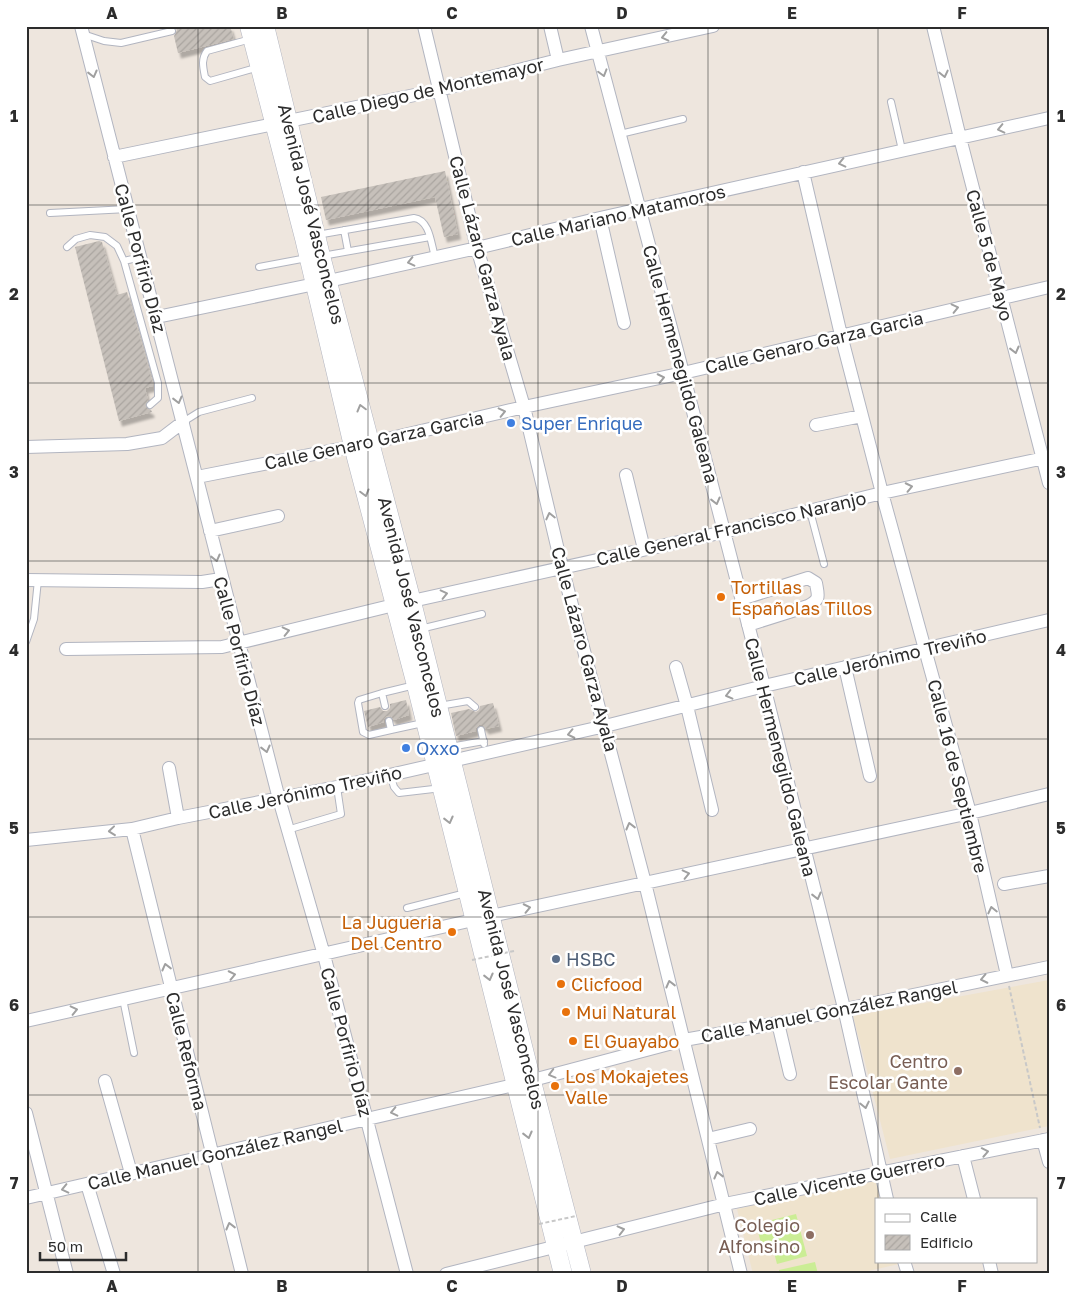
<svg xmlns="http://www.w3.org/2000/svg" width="1075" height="1300" font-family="'Golos Text',sans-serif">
<defs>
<pattern id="building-hatch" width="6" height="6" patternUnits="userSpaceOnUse" patternTransform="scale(1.25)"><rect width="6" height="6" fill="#c6c0ba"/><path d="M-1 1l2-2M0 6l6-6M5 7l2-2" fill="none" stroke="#aaa5a0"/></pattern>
<filter id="shadow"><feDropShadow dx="3" dy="5.5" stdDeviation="1" flood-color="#0004"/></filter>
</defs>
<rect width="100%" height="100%" fill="#eee6de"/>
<!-- education -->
<path fill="#efe3cd" d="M1049 980V1126L890 1159 853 1016Z
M878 1176 883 1199H876V1261H898L899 1264 855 1274H753L737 1209Z"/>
<!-- pitch -->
<path fill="#cbed95" d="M796 1214 807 1256 777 1264 772 1245 762 1247 756 1224Z
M815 1262 818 1274H779V1270Z"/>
<!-- building -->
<path fill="url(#building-hatch)" filter="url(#shadow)" d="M173 26H230L234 39 178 53 174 36 177 30Z
M445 171 458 234 444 237 435 197 326 220 321 197Z
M99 241 102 242 117 295 127 292 153 384V386L145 388 148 400 145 406 151 410 152 412 119 421 75 247Z
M406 700 409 715 394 720 391 716H387L384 719V722L368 727 364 711 380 707 383 711H387L390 708V704Z
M493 703 499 726 486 729 483 725H479L476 728V731L456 736 451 713 469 709 476 712 479 710 480 706Z"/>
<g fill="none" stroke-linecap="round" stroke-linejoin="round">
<defs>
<path id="service" d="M83 34 104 41 121 43 172 31
M251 39 207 51C201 59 203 67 205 77L210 81 259 67
M891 102 902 150
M620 134 683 119
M50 213 128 209
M344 230 348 251
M317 235 414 218C430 220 431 244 435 257
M67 247 76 239 90 235 105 237 117 246 124 261 158 383V398L150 405
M322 256 430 237
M124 261 141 257
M259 267 307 258
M183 422 199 412 252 398
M810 511 824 564
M420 629 482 614
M26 642 34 619 38 580
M382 693 359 700 358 703 363 732 369 735 391 730
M385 706 382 693 415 685
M439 706 468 701 475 707
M389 721 391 730 423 723
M481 730 484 744
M450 747 484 741
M390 774 394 787 399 793 442 788
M287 830 341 814 337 787
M407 908 466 893
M123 999 134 1053"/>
<path id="minor" d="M81 26 279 799 324 955 407 1274
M424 26 477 248 524 407 562 567 645 883 741 1274
M550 26 558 60
M591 26 683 373 764 686 844 1008 887 1199
M933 26 960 138 1049 483
M114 157 439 90 558 60 713 26
M803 172 841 335 882 493 970 813 1007 975
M600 218 624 323
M157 317 315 284 477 248 600 218 1049 118
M816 425 862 416
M26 447 127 444 162 438 183 422
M626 475 644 549
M197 477 370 443 524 407 683 373 1049 287
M210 531 278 516
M26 580 202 582 221 579
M741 599 808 578 816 583C818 596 821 599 808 606L748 625
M66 649 222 647 394 605 724 532 882 493 1049 457
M676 667 687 706 712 810
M845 667 870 776
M169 768 178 818
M132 829 242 1274
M26 840 132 829 178 818 337 787 605 726 764 686 1049 620
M1004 884 1049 876
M26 1021 491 916 970 813 1049 794
M778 1023 790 1074
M105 1081 131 1173
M26 1113 67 1274
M708 1139 750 1129
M1043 1140 1049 1162
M963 1156 974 1199
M87 1184 114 1274
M26 1198 514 1085 684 1040 778 1023 1049 967
M904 1261 908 1274
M989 1261 992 1274
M446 1274 725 1204 1049 1139"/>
<path id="secondary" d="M249 26 304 238 353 446 416 685 563 1274
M265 26 321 256 412 602 530 1074 582 1274"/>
</defs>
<!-- service casing -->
<use href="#service" stroke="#b2b5c0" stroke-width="8"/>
<!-- minor casing -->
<use href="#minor" stroke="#b2b5c0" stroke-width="14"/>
<!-- secondary casing -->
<use href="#secondary" stroke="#b2b5c0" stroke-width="19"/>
<!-- path -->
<path stroke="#c8c8c8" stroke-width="2" stroke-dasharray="4 2.5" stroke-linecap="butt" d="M1009 986 1040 1128"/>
<!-- service -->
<use href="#service" stroke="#fff" stroke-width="6"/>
<!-- minor -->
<use href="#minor" stroke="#fff" stroke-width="12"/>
<!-- secondary -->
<use href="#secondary" stroke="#fff" stroke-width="18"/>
<!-- path-bridge -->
<path stroke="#c8c8c8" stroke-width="2" stroke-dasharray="4 2.5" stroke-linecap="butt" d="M472 960 514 951
M539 1224 576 1216"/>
</g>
<!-- one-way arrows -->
<defs><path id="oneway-chevron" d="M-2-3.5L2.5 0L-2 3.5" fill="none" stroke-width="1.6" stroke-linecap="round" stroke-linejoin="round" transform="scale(1.25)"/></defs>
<g stroke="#a0a0a0">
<use href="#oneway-chevron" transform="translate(665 37) rotate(167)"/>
<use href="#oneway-chevron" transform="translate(603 73) rotate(74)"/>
<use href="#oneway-chevron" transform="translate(93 74) rotate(76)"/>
<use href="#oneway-chevron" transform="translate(944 74) rotate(77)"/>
<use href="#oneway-chevron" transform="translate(1001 129) rotate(167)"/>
<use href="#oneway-chevron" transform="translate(842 163) rotate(167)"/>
<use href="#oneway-chevron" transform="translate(411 262) rotate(167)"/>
<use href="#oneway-chevron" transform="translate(955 308) rotate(-13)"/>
<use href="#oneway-chevron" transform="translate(1015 350) rotate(76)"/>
<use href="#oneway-chevron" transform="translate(661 378) rotate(-12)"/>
<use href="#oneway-chevron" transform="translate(178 400) rotate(76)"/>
<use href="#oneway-chevron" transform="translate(361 408) rotate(-105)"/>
<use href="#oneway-chevron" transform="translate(502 412) rotate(-13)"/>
<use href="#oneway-chevron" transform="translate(909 487) rotate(-12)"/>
<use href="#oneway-chevron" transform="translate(365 493) rotate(75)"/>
<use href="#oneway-chevron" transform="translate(716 501) rotate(76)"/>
<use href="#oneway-chevron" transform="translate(550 516) rotate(-103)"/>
<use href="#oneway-chevron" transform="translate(216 558) rotate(76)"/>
<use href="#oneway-chevron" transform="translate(444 594) rotate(-13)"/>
<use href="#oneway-chevron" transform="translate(286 631) rotate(-13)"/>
<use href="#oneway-chevron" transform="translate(729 695) rotate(166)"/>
<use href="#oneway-chevron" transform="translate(571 734) rotate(168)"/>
<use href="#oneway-chevron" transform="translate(266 749) rotate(76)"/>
<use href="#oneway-chevron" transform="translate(449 820) rotate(76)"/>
<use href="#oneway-chevron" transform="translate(630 826) rotate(-104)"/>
<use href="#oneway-chevron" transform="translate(112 831) rotate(174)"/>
<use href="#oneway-chevron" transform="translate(686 874) rotate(-13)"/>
<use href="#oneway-chevron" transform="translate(817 896) rotate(76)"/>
<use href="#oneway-chevron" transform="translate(527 908) rotate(-12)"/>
<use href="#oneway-chevron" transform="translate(992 910) rotate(-103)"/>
<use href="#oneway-chevron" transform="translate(166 967) rotate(-104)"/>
<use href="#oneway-chevron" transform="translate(232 975) rotate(-12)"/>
<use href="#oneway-chevron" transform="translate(489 977) rotate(76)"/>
<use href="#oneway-chevron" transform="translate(984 979) rotate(168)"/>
<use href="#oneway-chevron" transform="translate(670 984) rotate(-104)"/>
<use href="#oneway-chevron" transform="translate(74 1010) rotate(-13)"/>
<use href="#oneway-chevron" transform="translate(552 1074) rotate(165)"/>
<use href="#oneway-chevron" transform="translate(865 1105) rotate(78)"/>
<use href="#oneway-chevron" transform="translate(394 1112) rotate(167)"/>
<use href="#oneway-chevron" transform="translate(528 1135) rotate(76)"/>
<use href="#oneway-chevron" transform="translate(985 1152) rotate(-11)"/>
<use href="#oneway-chevron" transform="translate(718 1175) rotate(-104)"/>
<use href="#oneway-chevron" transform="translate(65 1189) rotate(167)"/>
<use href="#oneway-chevron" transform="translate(230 1226) rotate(-104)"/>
<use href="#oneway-chevron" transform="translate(621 1230) rotate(-14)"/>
</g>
<!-- grid -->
<path fill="none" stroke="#2c2c2c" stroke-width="1" stroke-opacity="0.55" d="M198 26V1274M368 26V1274M538 26V1274M708 26V1274M878 26V1199M26 205H1049M26 383H1049M26 561H1049M26 739H1049M26 917H1049M26 1095H1049M878 1261V1274"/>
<!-- markers -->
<g fill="#3f7fe0" stroke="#fff" stroke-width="2">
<circle cx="511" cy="423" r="5"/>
<circle cx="406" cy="748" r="5"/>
</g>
<g fill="#e8710a" stroke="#fff" stroke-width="2">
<circle cx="721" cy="597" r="5"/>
<circle cx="452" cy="932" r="5"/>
<circle cx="561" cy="984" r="5"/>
<circle cx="566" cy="1012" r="5"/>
<circle cx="573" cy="1041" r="5"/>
<circle cx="555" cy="1086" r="5"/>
</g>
<circle fill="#5c6f8a" stroke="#fff" stroke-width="2" cx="556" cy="959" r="5"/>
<g fill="#8d6e63" stroke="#fff" stroke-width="2">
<circle cx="958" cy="1071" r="5"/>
<circle cx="810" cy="1235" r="5"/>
</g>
<g text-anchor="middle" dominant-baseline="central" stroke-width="5" stroke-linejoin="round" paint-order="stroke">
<!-- street labels -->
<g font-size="18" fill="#2c2c2c" stroke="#fff">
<text transform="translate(428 90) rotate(-13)">Calle Diego de Montemayor</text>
<text transform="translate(312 214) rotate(76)">Avenida José Vasconcelos</text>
<text transform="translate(618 215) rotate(-13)">Calle Mariano Matamoros</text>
<text transform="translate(990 255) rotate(75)">Calle 5 de Mayo</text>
<text transform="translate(141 258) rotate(75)">Calle Porfirio Díaz</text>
<text transform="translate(483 258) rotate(75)">Calle Lázaro Garza Ayala</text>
<text transform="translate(814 342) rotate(-13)">Calle Genaro Garza Garcia</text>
<text transform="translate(681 364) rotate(75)">Calle Hermenegildo Galeana</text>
<text transform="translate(374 440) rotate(-12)">Calle Genaro Garza Garcia</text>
<text transform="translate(731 528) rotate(-13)">Calle General Francisco Naranjo</text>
<text transform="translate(412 607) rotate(76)">Avenida José Vasconcelos</text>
<text transform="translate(585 649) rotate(75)">Calle Lázaro Garza Ayala</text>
<text transform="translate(240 651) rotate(75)">Calle Porfirio Díaz</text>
<text transform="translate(890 657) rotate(-13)">Calle Jerónimo Treviño</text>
<text transform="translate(781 757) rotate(76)">Calle Hermenegildo Galeana</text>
<text transform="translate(958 776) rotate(76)">Calle 16 de Septiembre</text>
<text transform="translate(305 792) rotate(-12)">Calle Jerónimo Treviño</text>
<text transform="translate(512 999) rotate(76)">Avenida José Vasconcelos</text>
<text transform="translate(829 1011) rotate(-11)">Calle Manuel González Rangel</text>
<text transform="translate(347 1042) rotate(75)">Calle Porfirio Díaz</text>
<text transform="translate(187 1051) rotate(76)">Calle Reforma</text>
<text transform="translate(215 1154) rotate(-13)">Calle Manuel González Rangel</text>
<text transform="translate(849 1179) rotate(-12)">Calle Vicente Guerrero</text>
</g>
<!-- shop labels -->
<g font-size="18" fill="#366cbe" stroke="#fff" text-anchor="start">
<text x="521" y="423">Super Enrique</text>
<text x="416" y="748">Oxxo</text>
</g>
<!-- food labels -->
<g font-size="18" fill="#c56008" stroke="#fff" text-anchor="start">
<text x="731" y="587">Tortillas<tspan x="731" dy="21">Españolas Tillos</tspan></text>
<text x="442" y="922" text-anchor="end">La Jugueria<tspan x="442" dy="21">Del Centro</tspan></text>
<text x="571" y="984">Clicfood</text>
<text x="576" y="1012">Mui Natural</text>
<text x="583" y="1041">El Guayabo</text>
<text x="565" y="1076">Los Mokajetes<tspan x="565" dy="21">Valle</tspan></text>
</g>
<!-- service labels -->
<g font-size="18" fill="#4e5e75" stroke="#fff" text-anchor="start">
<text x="566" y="959">HSBC</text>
</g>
<!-- education labels -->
<g font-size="18" fill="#785e54" stroke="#fff" text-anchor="end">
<text x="948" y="1061">Centro<tspan x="948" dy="21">Escolar Gante</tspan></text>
<text x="800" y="1225">Colegio<tspan x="800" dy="21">Alfonsino</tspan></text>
</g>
</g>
<!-- border -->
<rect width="1075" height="1300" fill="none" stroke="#ffffff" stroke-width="55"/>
<!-- legend -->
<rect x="875" y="1198" width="162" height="65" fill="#ffffff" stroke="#ababab"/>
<rect x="885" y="1214" width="25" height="8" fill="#ffffff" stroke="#ababab"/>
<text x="920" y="1222" font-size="15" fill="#2c2c2c">Calle</text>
<rect x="885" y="1235" width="25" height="15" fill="url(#building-hatch)" stroke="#ababab"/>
<text x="920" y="1248" font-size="15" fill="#2c2c2c">Edificio</text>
<!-- scale -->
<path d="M40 1252v8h86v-8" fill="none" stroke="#2c2c2c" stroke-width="2.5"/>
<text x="48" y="1252" font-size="15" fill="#2c2c2c" stroke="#ffffff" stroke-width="4" paint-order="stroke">50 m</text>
<rect x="28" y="28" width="1020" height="1244" fill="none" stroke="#2c2c2c" stroke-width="2"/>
<g font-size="16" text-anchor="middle" font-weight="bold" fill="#2c2c2c">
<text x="112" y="19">A</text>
<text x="282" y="19">B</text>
<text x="452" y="19">C</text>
<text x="622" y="19">D</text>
<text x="792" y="19">E</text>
<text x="962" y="19">F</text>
<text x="14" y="122">1</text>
<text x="1061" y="122">1</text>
<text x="14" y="300">2</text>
<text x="1061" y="300">2</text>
<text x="14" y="478">3</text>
<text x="1061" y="478">3</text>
<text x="14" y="656">4</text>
<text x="1061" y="656">4</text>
<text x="14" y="834">5</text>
<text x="1061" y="834">5</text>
<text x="14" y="1011">6</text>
<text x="1061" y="1011">6</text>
<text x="14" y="1189">7</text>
<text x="1061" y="1189">7</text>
<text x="112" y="1292">A</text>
<text x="282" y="1292">B</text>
<text x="452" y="1292">C</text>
<text x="622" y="1292">D</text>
<text x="792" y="1292">E</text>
<text x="962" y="1292">F</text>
</g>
</svg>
